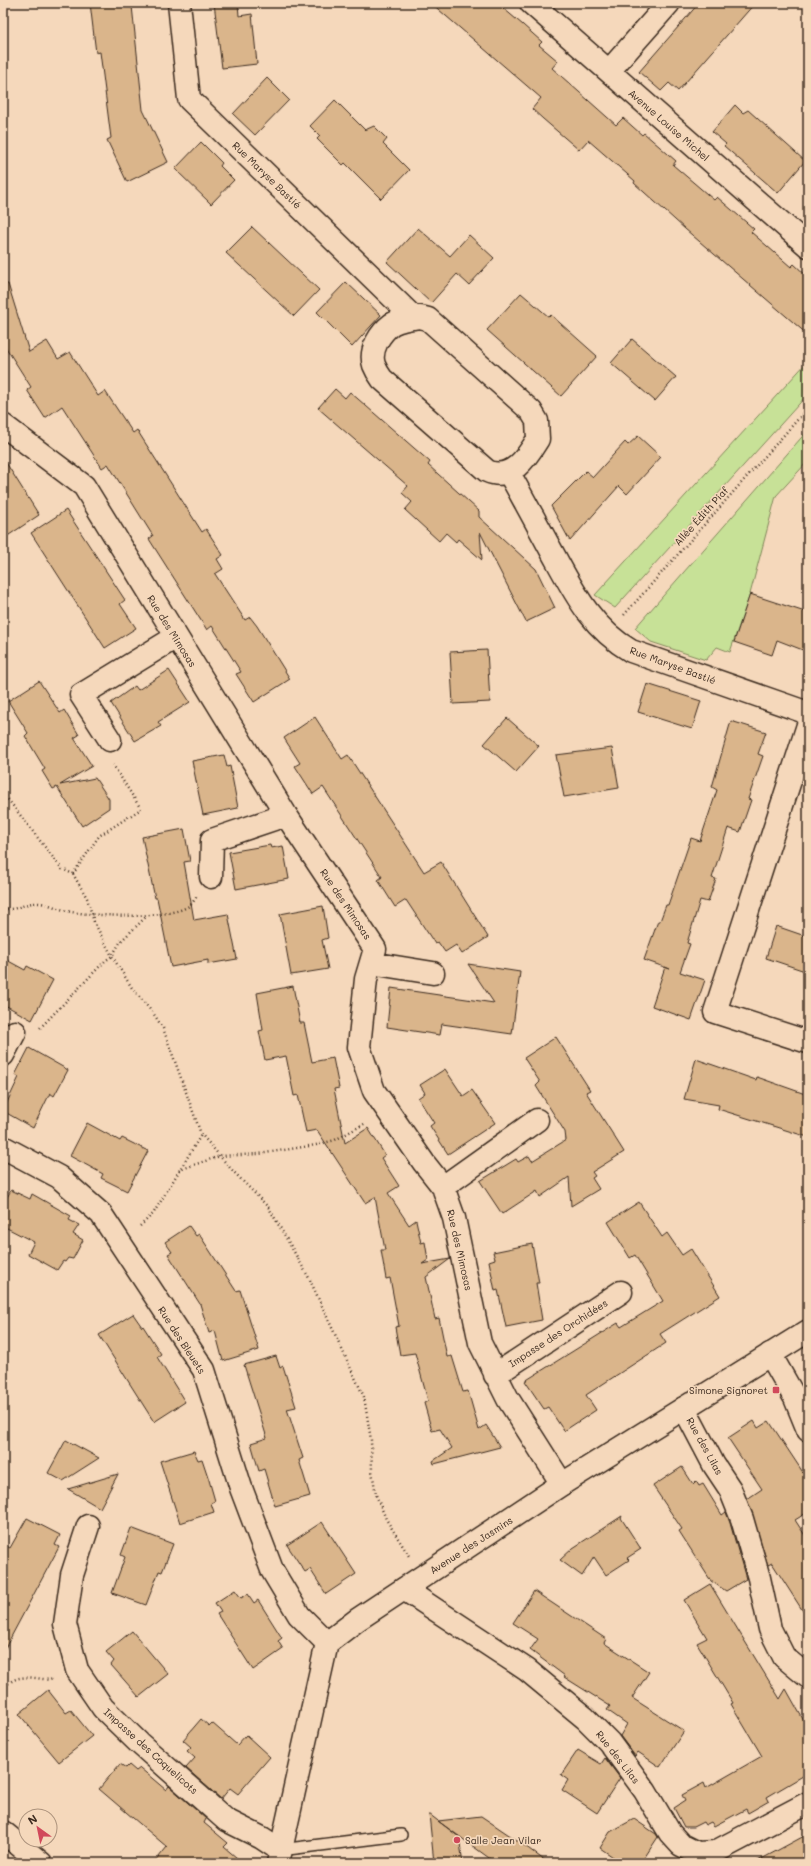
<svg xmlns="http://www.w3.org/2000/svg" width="811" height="1866" font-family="Mali,sans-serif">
<rect width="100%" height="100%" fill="#f5d8bb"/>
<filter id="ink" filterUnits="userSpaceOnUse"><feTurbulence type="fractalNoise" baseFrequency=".025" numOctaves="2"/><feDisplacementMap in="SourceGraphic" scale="8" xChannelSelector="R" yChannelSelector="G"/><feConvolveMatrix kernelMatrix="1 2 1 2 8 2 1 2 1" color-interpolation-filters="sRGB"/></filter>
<g filter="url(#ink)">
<!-- green -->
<path fill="#c7e197" stroke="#81865a" d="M808 361V394L615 608 595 595Z
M808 430V461L776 496 750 594 730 652 717 647 706 660 651 642 635 628Z"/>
<!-- building -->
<path fill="#dab58b" stroke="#3b2a1e" d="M90 3H126L127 7 132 6 143 110 168 162 127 182 107 140 111 138 100 52 96 53Z
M214 3H238L239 16 252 14 257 64 222 68Z
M431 3H497L523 25 542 42 539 45 558 61 552 68 579 92 616 125 623 118 642 135 644 133 676 161 673 165 714 200 717 197 754 229 751 232 791 267 794 264 808 277V335L685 229 634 183 635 181 588 140 579 150 543 119 532 109 541 98Z
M699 3H755L678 91 669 83 661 91 639 72Z
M267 78 289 100 255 135 233 114Z
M335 100 365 130 374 126 387 139 383 144 409 170 381 199 345 163 343 165 317 139 320 136 310 126Z
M735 105 743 113 748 110 805 161 778 193 724 146 726 144 712 132Z
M201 142 222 163 220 166 234 180 211 204 175 169Z
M252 227 319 290 294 316 226 253Z
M418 228 450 256 469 235 494 258 469 285 457 274 431 303 387 262Z
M346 282 381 315 352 347 317 312Z
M3 284H8L29 352 47 341 58 359 70 352 98 396 105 391 133 433 137 430 202 532 206 529 223 555 217 559 223 569 215 574 245 620 250 617 257 626 290 679 254 702 236 674 241 672 212 626 207 630 149 539 153 536 108 464 102 468 62 406 45 418 27 390 31 387 3 343Z
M521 293 549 317 551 315 597 356 561 396 487 330Z
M632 339 676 377 655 401 611 363Z
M335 389 345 398 350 392 430 462 428 465 479 511V517L536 569 555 608 526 622 480 532 482 560 458 539 456 542 446 533 439 541 405 510 412 502 402 493 408 486 318 408Z
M638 436 661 457 627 494 619 486 570 541 551 506 586 471 593 477 625 442 628 445Z
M3 458 39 515 3 539Z
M66 510 125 600 120 604 136 628 105 648 31 533Z
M750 594 808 613V652L777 640 772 655 734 642Z
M487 650 490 702 453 704 450 652Z
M169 670 190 702 158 722 161 726 135 741 111 703 135 686 138 690Z
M39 681 60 713 64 710 79 735 74 738 92 766 60 785 95 778 109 799V808L82 826 57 787 53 789 42 771 45 769 25 736 28 733 8 701Z
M647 684 701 701 692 729 638 712Z
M315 717 342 759 348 755 424 872 441 862 488 937 462 954 456 945 445 952 438 942 435 944 406 900 395 907 378 880 382 877 323 787 313 794 295 766 300 763 284 738Z
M507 718 539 746 516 772 484 744Z
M731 721 766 732 758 754 763 756 748 799 751 800 740 832 728 828 712 878 716 879 708 902 700 900 687 943 690 944 680 972 705 980 691 1020 652 1006 665 967 670 969 644 960 658 921H660L666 905H668L691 838 700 841 717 790 712 787Z
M612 748 619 788 564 797 556 755Z
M224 755 227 767 230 766 238 808 203 815 192 761Z
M184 829 190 861 184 862 194 920 228 914 237 959 208 964V960L171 967 157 898H155L142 837Z
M270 845 271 848 283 846 289 879 236 889 229 852Z
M323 906 328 938 322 940 328 969 291 975 280 914Z
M776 926 808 937V972L766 958Z
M3 958 25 970 27 966 53 980 32 1020 3 1004Z
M468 964 520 972 512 1034 442 1024 440 1035 387 1027 391 988 494 1003Z
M293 986 300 1023H304L312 1062 333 1058 339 1088 334 1089 345 1143 368 1128 385 1155 381 1158 399 1186 388 1193 409 1225 416 1220 421 1243 425 1242 428 1260 422 1264 450 1259 426 1277 435 1319 439 1318 447 1357 452 1356 463 1392 468 1391 479 1430 486 1425 500 1447 434 1464 433 1461 452 1448 440 1429 432 1431 424 1403 428 1401 415 1353 400 1355 395 1327 399 1326 390 1278 386 1279 381 1250H385L375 1197 365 1203 317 1130 306 1132 298 1095 294 1096 286 1056 265 1060 259 1031 263 1030 257 993Z
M556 1037 590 1090 586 1092 624 1152 592 1172 595 1176 592 1178 599 1189 571 1206 569 1177 540 1197 537 1191 502 1214 480 1181 516 1159 518 1162 529 1156 532 1161 566 1140 565 1132 536 1086 540 1082 524 1058Z
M29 1048 68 1070 54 1096 50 1093 33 1128 3 1111 19 1077 15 1075Z
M696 1059 756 1080 757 1077 808 1095V1137L718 1109 719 1105 684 1099Z
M445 1069 463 1096 472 1090 495 1123 448 1154 430 1126 434 1123 418 1098 425 1093 420 1085Z
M87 1123 120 1141 122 1138 148 1151 127 1191 101 1178 103 1174 70 1156Z
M11 1190 30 1199 32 1194 71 1216 69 1220 79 1225 73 1234 83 1240 73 1259 68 1258 65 1262 63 1261 57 1270 28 1254 34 1242 3 1226V1205Z
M639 1202 662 1237 667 1233 682 1255 691 1249 720 1296 660 1334 666 1343 586 1395 596 1410 564 1431 548 1407 544 1409 525 1381 618 1323 621 1327 663 1301 635 1255 630 1258 608 1222Z
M189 1226 196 1236 199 1234 236 1291 240 1290 259 1350 223 1361 215 1331 209 1333 200 1304 168 1254 172 1252 165 1242Z
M532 1244 539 1283H536L542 1320 506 1327 498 1290 495 1291 489 1261 495 1259 493 1252Z
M133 1314 142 1327 143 1326 161 1354 157 1357 185 1402 154 1422 99 1335Z
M276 1356 280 1368 283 1366 296 1407 287 1409 303 1458 299 1460 310 1496 275 1506 264 1469 259 1471 251 1443 267 1438 244 1365Z
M754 1421 758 1428 769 1421 808 1480V1512L795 1520 808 1540V1619L772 1563 768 1565 747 1499 762 1489 728 1438Z
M66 1440 99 1458 63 1481 48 1473Z
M194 1451 198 1460 202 1459 209 1480 215 1501 211 1503 214 1512 180 1523 160 1461Z
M682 1467 693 1484 696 1481 699 1486 703 1484 722 1515 726 1512 730 1523 746 1579 726 1591 711 1581 679 1531 682 1529 653 1486Z
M118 1474 100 1508 68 1489Z
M622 1516 621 1518 641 1549 627 1558 629 1560 606 1575 594 1557 582 1576 560 1560 573 1548Z
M27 1518 60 1535 55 1545 59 1547 3 1652V1544L10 1548Z
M322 1522 356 1574 326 1594 310 1569 305 1572 287 1545Z
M131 1528 173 1544 162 1572 159 1571 146 1605 112 1593 125 1557 121 1555Z
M710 1584 780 1699 786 1689 808 1728V1773L767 1797 769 1801 748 1813 746 1809 714 1826 711 1822 705 1825 703 1822 693 1827H684L674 1808 685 1801 682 1795 704 1783 706 1788 762 1756 731 1704 733 1703 697 1643 707 1638 684 1600Z
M235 1590 241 1598 248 1594 254 1603 258 1600 282 1638 278 1641 283 1649 253 1670 217 1614 221 1612 215 1603Z
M534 1591 606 1639 604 1643 649 1672 632 1698 684 1731 660 1767 638 1752 635 1756 620 1736 627 1724 607 1710 610 1706 564 1677 565 1676 530 1650 538 1639 513 1623Z
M132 1631 168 1674 139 1697 111 1665 114 1661 106 1652Z
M48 1690 66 1713 71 1710 92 1736 59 1762 19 1714Z
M201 1719 209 1726 212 1723 237 1745 246 1735 270 1757 238 1794 230 1788 221 1799 186 1768 195 1758 187 1751 191 1747 183 1740Z
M578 1750 601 1764 605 1758 620 1778 597 1813 562 1790 568 1780 561 1775Z
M120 1764 126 1768 129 1765 136 1771 140 1768 166 1790 169 1786 206 1819 204 1823 228 1843 224 1847 243 1863H154L167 1847 99 1789Z
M429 1814 459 1837 463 1863H434Z
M481 1816 521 1843 548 1863H496L438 1821Z
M634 1819 656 1834 658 1837 641 1863H622L600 1848 610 1832Z
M808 1834V1863H754Z"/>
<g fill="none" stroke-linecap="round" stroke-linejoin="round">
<defs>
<path id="lane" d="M280 1850 401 1835"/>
<path id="street" d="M179 3 189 99 414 318
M531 3 808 246
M609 71 669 3
M420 317 428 319 531 411 537 421 538 439C527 457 511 482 487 471L382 379C379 375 376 370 374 365 369 350 380 333 392 324 401 319 410 318 420 317Z
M3 425 84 486 286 815 375 949 366 979 359 1047 374 1091 424 1163 443 1187 454 1218 480 1343 508 1399 562 1484
M509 473C523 498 537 524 551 550 573 590 590 627 631 651L808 713
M808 725 715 1012 808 1042
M110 740 81 695 176 637
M211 877 212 840 286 815
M371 963 433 973
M3 1055 15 1032
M3 1147 59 1177 101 1214 204 1370 241 1488 272 1570 299 1615 327 1643
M443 1187 537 1120
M770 1354 795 1398 808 1430
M495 1375 621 1292
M684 1408 714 1465 730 1489 742 1519 759 1578 770 1629 784 1657 808 1677
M88 1526 72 1575 65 1624 77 1670 103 1708 139 1743 226 1820 262 1838 280 1850
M404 1589 527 1670 585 1718 609 1742 645 1791 670 1833 681 1845 697 1853 715 1852 808 1803"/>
<path id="secondary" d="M3 1832 41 1863
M278 1863 327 1643 357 1620 562 1484 808 1331"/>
</defs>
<!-- lane casing -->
<use href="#lane" stroke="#3b2a1e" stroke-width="14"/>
<!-- street casing -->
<use href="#street" stroke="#3b2a1e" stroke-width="25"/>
<!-- secondary casing -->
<use href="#secondary" stroke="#3b2a1e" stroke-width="25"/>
<!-- path -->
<path stroke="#3b2a1e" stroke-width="2.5" stroke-dasharray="1 3" stroke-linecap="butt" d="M624 615 808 408
M3 793 62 869 73 874 87 898 94 922 112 956 132 988 153 1013 163 1028 201 1134 231 1169 269 1208 309 1278 364 1397 371 1440 372 1471 376 1495 386 1519 409 1556
M73 874 99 836 141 809 113 765
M3 908C15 912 24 903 35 903 47 902 60 910 71 912 98 916 167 920 189 906 192 904 195 899 197 896
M40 1028 105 961 112 956 121 941 147 916
M179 1170 220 1156 259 1154 316 1145 335 1140 366 1123
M140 1226 153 1214 201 1135
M3 1690C14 1672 33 1678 50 1680L53 1679"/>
<!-- lane -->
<use href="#lane" stroke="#f5d8bb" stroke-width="11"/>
<!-- street -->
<use href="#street" stroke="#f5d8bb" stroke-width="22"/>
<!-- secondary -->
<use href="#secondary" stroke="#f5d8bb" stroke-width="22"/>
</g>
</g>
<!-- markers -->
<g fill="#d1495b" stroke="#f5d8bb" stroke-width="1.5">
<rect x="772" y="1386" width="8" height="8" rx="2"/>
<circle cx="457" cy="1840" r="4"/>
</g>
<g text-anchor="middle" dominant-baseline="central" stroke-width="3.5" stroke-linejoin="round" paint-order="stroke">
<!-- street labels -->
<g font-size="10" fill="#3b2a1e" stroke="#f5d8bb">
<text transform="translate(669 125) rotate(41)">Avenue Louise Michel</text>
<text transform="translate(267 175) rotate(44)">Rue Maryse Bastié</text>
<text transform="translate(701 516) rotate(-48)">Allée Édith Piaf</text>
<text transform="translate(172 631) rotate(58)">Rue des Mimosas</text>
<text transform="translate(673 665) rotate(20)">Rue Maryse Bastié</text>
<text transform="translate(346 904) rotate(56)">Rue des Mimosas</text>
<text transform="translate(460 1250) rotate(77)">Rue des Mimosas</text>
<text transform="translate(558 1333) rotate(-33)">Impasse des Orchidées</text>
<text transform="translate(182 1340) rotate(57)">Rue des Bleuets</text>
<text transform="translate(705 1446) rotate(61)">Rue des Lilas</text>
<text transform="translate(471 1545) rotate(-33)">Avenue des Jasmins</text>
<text transform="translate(151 1751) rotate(42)">Impasse des Coquelicots</text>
<text transform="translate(618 1757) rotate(52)">Rue des Lilas</text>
</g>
<!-- poi labels -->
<g font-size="10" fill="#3b2a1e" stroke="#f5d8bb" text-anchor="end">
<text x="768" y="1390">Simone Signoret</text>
<text x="465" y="1840" text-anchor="start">Salle Jean Vilar</text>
</g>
</g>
<!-- margin -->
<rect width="811" height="1866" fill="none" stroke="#f5d8bb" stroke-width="16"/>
<rect x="8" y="8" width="795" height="1850" fill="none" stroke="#3b2a1e" stroke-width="1.5" filter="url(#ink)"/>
<!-- north arrow -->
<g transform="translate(38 1828) rotate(327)"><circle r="19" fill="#f5d8bb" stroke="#ab927c"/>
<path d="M0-3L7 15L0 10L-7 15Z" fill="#d1495b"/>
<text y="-6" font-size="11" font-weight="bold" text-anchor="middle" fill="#3b2a1e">N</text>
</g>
</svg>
